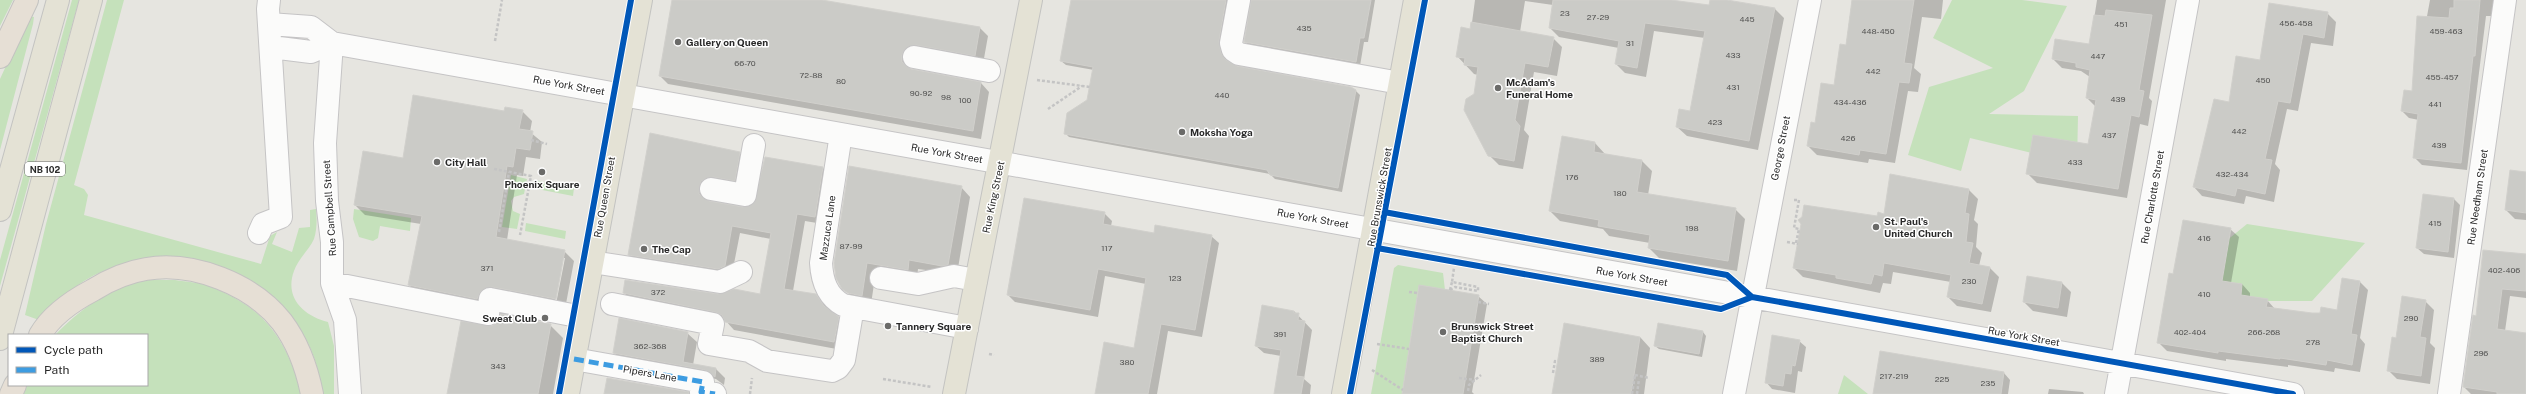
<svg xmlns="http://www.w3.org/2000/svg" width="2526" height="394" font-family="'Public Sans',sans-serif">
<rect width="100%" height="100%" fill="#e6e5e0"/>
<!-- green -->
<path fill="#c5e1bb" d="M0 0H13L0 26Z
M72 0H79L0 286V260Z
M107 0H124L74 185 84 189 88 195 84 215 261 264 270 236 277 232 272 244 292 252 299 228 310 227V210L316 209C317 218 317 230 314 239 309 250 298 259 294 271 284 298 304 316 328 322L334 346V394H322C313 290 202 235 109 269 80 279 60 299 39 320L25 315 46 224Z
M1952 0H2022L2067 6 2024 91 1989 114 2078 116 2077 164 1970 138 1961 171 1908 155 1929 87 1993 68 1933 38Z
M29 16 34 17 33 24 0 150V79Z
M511 175 527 179 524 194 514 197 511 201 513 211 520 214 517 229 502 227Z
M534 180 574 188 573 196 532 188Z
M354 209 411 218 410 231 380 226 378 238 373 241 359 237 353 219Z
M526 223 566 231 565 239 525 231Z
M2247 224 2365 243 2312 301H2206L2194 267Z
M1398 265 1443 273 1445 290 1419 286 1402 394H1371L1394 268Z
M175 280C187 282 200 282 211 287 266 308 286 340 302 394H21L25 385H147V335H55C79 311 106 289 141 281 152 279 164 280 175 280Z
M1844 375 1868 394H1838Z"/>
<!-- shadow -->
<path fill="#0003" fill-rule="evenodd" d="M673 0H817L979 27 988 36 983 64H910V70L981 83 989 92 981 139 668 84 660 76Z
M1072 0H1232L1222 45 1227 62 1236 67 1355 90 1360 95 1342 192 1275 179 1270 174 1069 137 1065 133 1088 100 1094 70 1066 65 1061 61Z
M1252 0H1375L1368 42H1364L1360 66 1249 46 1245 42Z
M1473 0H1668L1710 6 1711 0H1721L1775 9 1784 18 1758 150 1687 136 1677 127 1691 112 1705 38 1654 31 1646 77 1625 73 1616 64 1619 48 1559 37 1550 28 1553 5 1525 1 1520 32 1553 38 1562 47 1557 76 1534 72 1524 130 1529 136 1523 169 1499 165 1489 155 1475 94 1478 75 1474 74 1457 56 1471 30 1475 0Z
M1852 0H1943L1941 19 1922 17 1914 68 1921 74 1918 92 1908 91 1895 163 1869 159 1868 163 1817 155 1808 146 1815 124 1835 86 1846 46Z
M2097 0H2166L2149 98 2152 101 2148 126 2140 124 2127 198 2037 183 2028 174 2089 146 2096 107 2087 98 2090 77 2081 71 2062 68 2053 59 2090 45Z
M2430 0H2494L2492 16H2486L2467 170 2422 165 2415 158 2419 120 2409 118 2402 111 2413 92Z
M2327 13 2336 22 2333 46 2311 43 2298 111 2287 109 2275 164 2280 170 2274 202 2246 196 2244 204 2202 196 2194 187 2229 104 2261 62Z
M522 111 532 121 530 132 542 142 540 159 526 157 523 176 517 175 507 240 564 251 574 261 565 309H487L419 295 409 285 421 224 365 215 355 205 404 159 505 112ZM562 258H565L556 304H554Z
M651 134 739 153 748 161 743 188 709 189 707 201 743 208 823 168 831 176 823 224 805 221 793 291 815 295 846 326 842 350 734 330 725 320 632 301 624 293 761 296 771 239 740 233 732 274 637 263 629 255Z
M1595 143 1605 154 1642 161 1652 171 1648 195 1735 209 1745 219 1737 271 1659 258 1649 248 1650 243 1609 236 1603 229 1560 221 1550 211Z
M2526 173V220L2515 219 2506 210Z
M961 187 970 197 957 274 918 269 917 278 876 271 871 304 856 300 846 291 839 282Z
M1969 190 1978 199 1974 220 1978 224 1976 247 1982 253 1979 266 1990 268 1999 277 1991 312 1957 306 1948 297 1951 282 1893 272 1891 284 1883 283 1880 293 1803 277 1794 268 1878 217Z
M2454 199 2460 205 2454 258 2424 254 2417 248Z
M1104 213 1112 221 1111 226 1155 234 1211 236 1219 243 1202 337 1168 331 1157 394H1096L1135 349 1146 284 1105 276 1098 317 1015 302 1008 295Z
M2230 229 2239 237 2231 283 2242 284 2250 293V297L2267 300 2275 309 2312 314 2337 311 2360 282 2368 290 2360 338 2365 344 2360 372 2335 368 2334 372 2288 365V367L2226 359V361L2167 351 2159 343 2174 275Z
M2526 256V298L2510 296 2505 331 2526 334V394H2471L2464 387 2477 317Z
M2062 283 2071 292 2067 317 2033 311 2024 302Z
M1478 296 1487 304 1472 392 1474 394H1402Z
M2425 301 2434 310 2430 343 2435 348 2430 384 2397 379 2388 370 2397 339Z
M1294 311 1312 330 1304 379 1311 385 1310 394H1275L1281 356 1264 353 1256 346Z
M550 325 563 338 553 394H448L492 327Z
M1703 332 1706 336 1702 357 1659 349 1655 346Z
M687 333 697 342 693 365 716 369 725 378 724 385 716 379 623 362 614 353Z
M1640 337 1650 348 1644 394H1553Z
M1799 341 1806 347 1802 372 1798 371 1795 393 1772 389 1766 382Z
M2004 373 2010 380 2008 394H1874Z
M2049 389 2083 392 2084 394H2048Z"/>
<!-- building -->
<path fill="#cbcbc7" stroke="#d1d0cc" d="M672 0H822L980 27 975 56 916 45 905 49 902 55V62L911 69 981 82 973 131 659 76Z
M1071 0H1226L1219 41 1221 53 1226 60 1237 66 1351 87 1356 90 1338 188 1270 175 1267 170 1064 134 1067 113 1087 100 1093 67 1060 61Z
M1251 0H1371L1364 38H1360L1356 62 1244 42Z
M1553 0H1671L1709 5 1710 0H1727L1775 8 1749 141 1676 127 1679 109 1690 111 1705 31 1645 23 1637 68 1615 64 1619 41 1549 28Z
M1852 0H1914L1904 63 1912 64 1909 83 1899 82 1886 154 1860 150 1859 155 1807 146 1811 122 1815 123 1821 83 1834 85 1840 44 1846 45Z
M2454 0H2480L2475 56H2473L2461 163 2413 158 2418 114 2401 111 2404 90 2412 91 2417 16 2449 18 2450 8H2454Z
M2269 3 2328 12 2324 38 2303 34 2290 103 2278 101 2265 159 2272 160 2265 194 2237 188 2235 196 2193 187 2214 99 2229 102 2236 56 2260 60Z
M2106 10 2152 15 2139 90 2144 91 2139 117 2131 115 2118 189 2026 174 2033 135 2088 144 2096 100 2086 98 2090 70 2076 67V63L2052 59 2055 39 2089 44 2094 15 2105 16Z
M1471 22 1554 37 1548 67 1525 63 1515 120 1520 126 1514 161 1488 156 1464 110 1466 99 1474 94 1478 67 1464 65 1465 58 1456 57 1461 27 1470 29Z
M413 95 504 111 505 107 523 110 519 129 533 131 530 150 516 148 513 167 507 166 496 237 565 250 556 299 492 287 481 291 477 299 408 285 422 216 354 205 363 151 403 158Z
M650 133 740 152 735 181 713 177 701 181 699 194 709 201 743 207 754 203 765 157 823 167 815 217 797 214 784 289 816 294 824 306 839 317 834 342 725 322 722 315 715 312 623 293 625 280 718 294 734 289 760 294 771 233 732 226 725 266 718 269 628 255Z
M1562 136 1595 142 1594 152 1642 160 1637 192 1736 208 1728 261 1648 248 1650 235 1598 226 1599 220 1549 211Z
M849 166 962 186 948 265 942 266 909 260 908 270 867 263 862 296 848 293 842 289 836 278 834 263Z
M2510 170 2526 172V213L2505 210Z
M1890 174 1969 189 1965 213 1969 214 1966 242 1973 243 1969 263 1990 267 1982 304 1947 297 1951 275 1884 263 1882 276 1874 274 1871 284 1836 278V275L1793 268 1801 224 1798 220 1802 217 1804 205 1877 216 1878 212 1884 214Z
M2423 194 2454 198 2448 252 2416 248Z
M1024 198 1105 212 1103 224 1154 233 1155 225 1212 235 1195 330 1161 324 1148 394H1095L1104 342 1134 348 1146 278 1098 269 1090 310 1007 295Z
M2183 220 2231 228 2222 281 2242 284 2241 295 2268 299 2266 307 2312 313H2320L2321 307 2337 310 2342 278 2360 281 2351 334 2357 335 2352 365 2327 360 2326 365 2280 358V359L2218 351V353L2157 343 2169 273 2173 274Z
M2483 250 2526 254V291L2502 289 2497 329 2526 333V394H2497V392L2463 387 2473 315 2476 316Z
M2027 276 2062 282 2058 308 2023 302Z
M1419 285 1479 295 1463 394H1402Z
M2402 296 2426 300 2420 337 2426 338 2421 376 2387 371 2392 337 2396 338Z
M1262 305 1294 311V313H1299L1298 320 1305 321 1296 376 1304 377 1301 394H1274L1281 350 1255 346Z
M501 314 551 324 538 394H447L461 321 492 326 498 321Z
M619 318 688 332 683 362 716 368 715 377 705 370 613 353Z
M1564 323 1640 337 1631 394H1552Z
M1658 323 1703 331 1699 354 1654 346Z
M1772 335 1800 340 1795 366 1792 365 1791 374 1785 373 1783 386 1765 383Z
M1880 351 2004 372 2001 394H1873Z
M607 378 689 392V394H604Z"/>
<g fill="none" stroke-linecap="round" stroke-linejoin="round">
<defs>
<path id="minor" d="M1239 0 1231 43 1233 50 1239 54 1400 83
M269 24 311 27 332 43 2293 394
M332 43 325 143 327 201 332 242V283L345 320 350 394
M271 47 311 52 332 43
M914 57 989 71
M841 134 821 263C822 281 827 296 843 305L967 328
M711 189 745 195 754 145
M259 233 263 224 281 217 268 9 269 0
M592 262 720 282 741 272
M881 278 918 284 954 276 976 280
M332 283 488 314 490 299 582 317
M612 304 713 324 709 344 749 351 767 361 832 371 838 368 844 360 853 307
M574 359 703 382 701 392 715 394
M1734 394 1810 0
M2116 394 2188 0
M2449 394 2505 0"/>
<path id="major" d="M0 210 58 0
M0 339 91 0
M568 394 641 0
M954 394 1031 0
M1343 394 1415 0"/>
<path id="highway" d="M0 57 27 0
M40 335C51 316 74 300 93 290 109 280 127 272 146 269 193 261 252 284 282 322 297 342 307 369 312 394
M11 394 15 385"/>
</defs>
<!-- minor casing -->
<use href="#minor" stroke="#c5c4c5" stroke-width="24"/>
<!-- major casing -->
<use href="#major" stroke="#c3c3c1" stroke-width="24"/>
<!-- highway casing -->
<use href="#highway" stroke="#c3c3c1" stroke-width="24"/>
<!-- path -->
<path stroke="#c4c4c4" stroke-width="2.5" stroke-dasharray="3 2" stroke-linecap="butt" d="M495 41 502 0
M1037 80 1090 87
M1048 109 1082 86
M531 140 547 144
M494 169 531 176 520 235
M1794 200H1799L1794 228 1799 229
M499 232 509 172
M1787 242 1798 244
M1796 243 1799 229
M1450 290 1455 287 1478 291V287L1452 282 1454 268
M1450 290 1452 282
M1409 292 1418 293
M1478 302 1489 304
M1377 344 1409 349
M989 354 994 355
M1372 370 1403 390
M1553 373 1555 361 1557 362
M1635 375 1649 378
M1459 378 1475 380
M883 379 932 387
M1468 391 1469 385 1481 375
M750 394 752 378
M1632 394 1635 375
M1637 394 1639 379"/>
<!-- minor -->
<use href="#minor" stroke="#fbfbfa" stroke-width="22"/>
<!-- major -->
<use href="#major" stroke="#e4e2d5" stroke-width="22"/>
<!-- highway -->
<use href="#highway" stroke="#e6dfd5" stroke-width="22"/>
<!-- quiet -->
<path stroke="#3d9ce1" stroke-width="5" stroke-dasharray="10 5" stroke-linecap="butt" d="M574 359 703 382 701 392 715 394"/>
<defs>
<path id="cycleway" d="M1377 248 1721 309 1752 297 1727 275 1384 212
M1752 297 2293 394
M559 394 631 0
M1350 394 1425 0"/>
</defs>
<!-- cycleway casing -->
<use href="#cycleway" stroke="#fff" stroke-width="8"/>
<!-- cycleway -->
<use href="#cycleway" stroke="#0057b8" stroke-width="6"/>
</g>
<!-- markers -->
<g fill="#6b6b69" stroke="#fff" stroke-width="1.5">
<circle cx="678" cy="42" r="4"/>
<circle cx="1498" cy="88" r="4"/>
<circle cx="1182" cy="132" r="4"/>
<circle cx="437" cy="162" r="4"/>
<circle cx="542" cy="172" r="4"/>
<circle cx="1876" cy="227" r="4"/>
<circle cx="644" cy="249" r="4"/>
<circle cx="545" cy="318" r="4"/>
<circle cx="888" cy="326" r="4"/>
<circle cx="1443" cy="332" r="4"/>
</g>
<g text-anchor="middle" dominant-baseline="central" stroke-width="3" stroke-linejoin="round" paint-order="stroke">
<!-- number labels -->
<g font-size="8" fill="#535352">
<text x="1565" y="13">23</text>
<text x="1598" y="17">27-29</text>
<text x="1747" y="19">445</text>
<text x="2296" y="23">456-458</text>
<text x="2121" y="24">451</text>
<text x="1304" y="28">435</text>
<text x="1878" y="31">448-450</text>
<text x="2446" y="31">459-463</text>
<text x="1630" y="43">31</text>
<text x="1733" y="55">433</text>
<text x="2098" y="56">447</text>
<text x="745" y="63">66-70</text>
<text x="1873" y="71">442</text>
<text x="811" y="75">72-88</text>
<text x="2442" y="77">455-457</text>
<text x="2263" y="80">450</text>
<text x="841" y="81">80</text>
<text x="1733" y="87">431</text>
<text x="921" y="93">90-92</text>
<text x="1222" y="95">440</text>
<text x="946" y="97">98</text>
<text x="2118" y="99">439</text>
<text x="965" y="100">100</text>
<text x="1850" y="102">434-436</text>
<text x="2435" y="104">441</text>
<text x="1715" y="122">423</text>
<text x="2239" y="131">442</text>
<text x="2109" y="135">437</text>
<text x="1848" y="138">426</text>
<text x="2439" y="145">439</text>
<text x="2075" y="162">433</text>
<text x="2232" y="174">432-434</text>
<text x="1572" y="177">176</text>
<text x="1620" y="193">180</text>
<text x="2435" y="223">415</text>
<text x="1692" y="228">198</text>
<text x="2204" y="238">416</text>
<text x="851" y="246">87-99</text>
<text x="1107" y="248">117</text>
<text x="487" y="268">371</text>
<text x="2504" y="270">402-406</text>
<text x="1175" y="278">123</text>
<text x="1969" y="281">230</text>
<text x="658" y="292">372</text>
<text x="2204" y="294">410</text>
<text x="2411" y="318">290</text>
<text x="2190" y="332">402-404</text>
<text x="2264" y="332">266-268</text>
<text x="1280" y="334">391</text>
<text x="2313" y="342">278</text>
<text x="650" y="346">362-368</text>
<text x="2481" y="353">296</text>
<text x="1597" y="359">389</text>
<text x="1127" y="362">380</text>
<text x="498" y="366">343</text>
<text x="1894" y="376">217-219</text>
<text x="1942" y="379">225</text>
<text x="1988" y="383">235</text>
</g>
<!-- shield labels -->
<rect fill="#fff" stroke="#696969" stroke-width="1" x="25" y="162" width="40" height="14" rx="3"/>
<g font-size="9" font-weight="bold" fill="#292929">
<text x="45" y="169">NB 102</text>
</g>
<!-- poi labels -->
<g font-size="10" font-weight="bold" fill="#292929" stroke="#fff" text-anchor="start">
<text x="686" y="42">Gallery on Queen</text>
<text x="1506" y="82">McAdam's<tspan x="1506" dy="12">Funeral Home</tspan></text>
<text x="1190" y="132">Moksha Yoga</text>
<text x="445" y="162">City Hall</text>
<text x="542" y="184" text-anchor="middle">Phoenix Square</text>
<text x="1884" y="221">St. Paul's<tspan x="1884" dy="12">United Church</tspan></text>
<text x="652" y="249">The Cap</text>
<text x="537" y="318" text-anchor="end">Sweat Club</text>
<text x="896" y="326">Tannery Square</text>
<text x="1451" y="326">Brunswick Street<tspan x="1451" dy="12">Baptist Church</tspan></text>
</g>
<!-- street labels -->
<g font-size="10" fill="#292929" stroke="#fff">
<text transform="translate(569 85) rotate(10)">Rue York Street</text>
<text transform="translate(1780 148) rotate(-79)">George Street</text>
<text transform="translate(947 153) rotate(10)">Rue York Street</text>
<text transform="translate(604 197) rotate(-80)">Rue Queen Street</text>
<text transform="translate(993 197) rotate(-78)">Rue King Street</text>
<text transform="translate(1379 197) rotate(-80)">Rue Brunswick Street</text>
<text transform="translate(2152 197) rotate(-80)">Rue Charlotte Street</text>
<text transform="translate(2477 197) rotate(-82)">Rue Needham Street</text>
<text transform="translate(329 208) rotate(-94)">Rue Campbell Street</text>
<text transform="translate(1313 218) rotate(10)">Rue York Street</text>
<text transform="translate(827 228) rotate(-82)">Mazzuca Lane</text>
<text transform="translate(1632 276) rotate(10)">Rue York Street</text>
<text transform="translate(2024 336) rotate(10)">Rue York Street</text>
<text transform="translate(650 373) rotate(10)">Pipers Lane</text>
</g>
</g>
<!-- legend -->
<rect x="8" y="334" width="140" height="52" fill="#ffffff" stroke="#a9a9a9"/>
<rect x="16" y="347" width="20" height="6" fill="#0057b8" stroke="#a9a9a9"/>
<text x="44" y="354" font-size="12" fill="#292929">Cycle path</text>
<rect x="16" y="367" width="20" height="6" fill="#3d9ce1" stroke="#a9a9a9"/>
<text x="44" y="374" font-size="12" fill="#292929">Path</text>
</svg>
